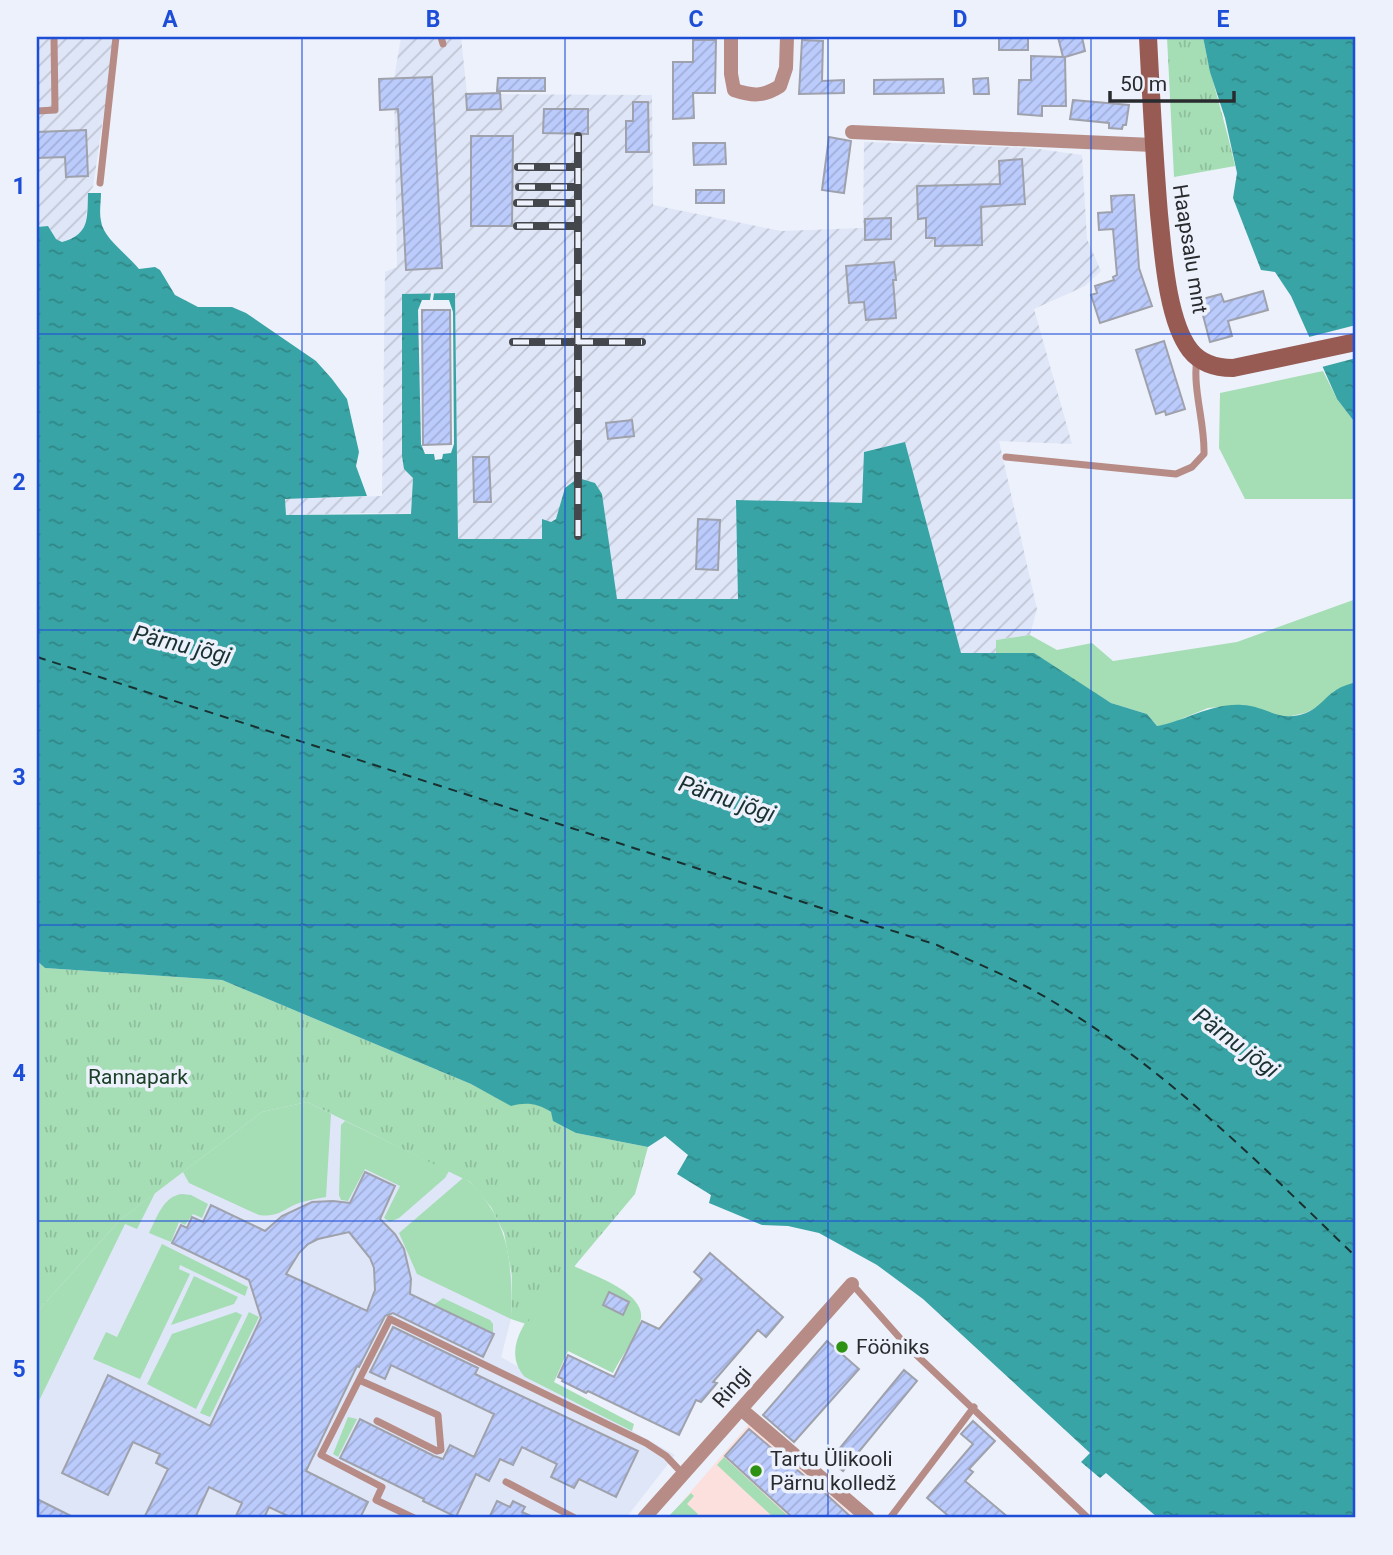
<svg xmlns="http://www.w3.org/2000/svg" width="1393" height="1555" font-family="Roboto,sans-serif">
<defs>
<pattern id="industrial-furrows" width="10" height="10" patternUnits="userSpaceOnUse" patternTransform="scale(1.75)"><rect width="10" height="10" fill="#dfe6f7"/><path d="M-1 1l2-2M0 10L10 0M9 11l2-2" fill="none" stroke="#bfc5d4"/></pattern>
<pattern id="park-tufts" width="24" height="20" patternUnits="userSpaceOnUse" patternTransform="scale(1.75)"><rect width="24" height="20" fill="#a5ddb5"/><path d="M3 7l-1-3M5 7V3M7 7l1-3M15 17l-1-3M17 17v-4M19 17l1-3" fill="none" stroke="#8ebe9c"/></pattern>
<pattern id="water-ripples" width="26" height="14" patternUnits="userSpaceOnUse" patternTransform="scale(1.75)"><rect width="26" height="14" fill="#39a4a5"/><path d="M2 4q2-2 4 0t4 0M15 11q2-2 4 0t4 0" fill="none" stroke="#308687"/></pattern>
<pattern id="building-hatch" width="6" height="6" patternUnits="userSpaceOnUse" patternTransform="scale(1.75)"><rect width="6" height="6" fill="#bbcbfc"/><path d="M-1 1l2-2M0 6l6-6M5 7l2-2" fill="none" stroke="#a1aed8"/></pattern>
</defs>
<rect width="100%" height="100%" fill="#edf1fb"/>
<!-- built -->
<path fill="#dfe6f7" d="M307 1102 470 1182 512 1276 511 1319 501 1357 675 1455 626 1518H37V1312L120 1220 262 1112Z"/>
<!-- industrial -->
<path fill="url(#industrial-furrows)" d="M37 37H115L93 187 88 193 86 220 82 233 62 242 56 239 48 226 37 227Z
M401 37H461L467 94 652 95 653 205 781 231 863 228 864 142 1031 148 1082 155 1087 239 1101 271 1085 286 1034 309 1072 444 999 441 1037 609 1030 635 996 640V654L961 653 905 442 863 503 738 599H616L602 494 595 483 551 522 543 520V539L458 540 455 293 402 294 404 469 413 478 411 514 366 513 286 515 285 499 382 496 385 272 397 267 394 79Z"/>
<!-- education -->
<path fill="#fbe0de" d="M749 1424 856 1518H668Z"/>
<!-- grass -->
<path fill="#a5ddb5" d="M1323 371 1337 399 1356 424V499H1245L1219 448 1220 393Z
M1356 599V682L1334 691 1320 706 1305 713 1282 718 1243 705 1208 708 1169 724 1157 726 1147 714 1111 703 1064 674 996 654V640L1030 635 1057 650 1092 643 1113 661 1237 642Z
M307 1102 331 1114 326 1197C315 1199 302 1201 292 1206 279 1213 274 1217 259 1215L189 1183 183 1172 262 1112Z
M345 1121 449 1171 445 1178 399 1218 390 1222 384 1218 400 1186 365 1169 348 1201 341 1200 339 1195 341 1125Z
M463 1178C472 1182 477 1190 483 1197 512 1233 512 1275 511 1319L417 1274 399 1233Z
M155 1193 137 1229 125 1224 37 1405V1312L120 1220Z
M182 1194 191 1195 208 1204 202 1218 193 1214 185 1225 179 1222 171 1242 149 1233C157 1218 163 1196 182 1194Z
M162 1244 248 1287 245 1296 180 1265 179 1269 190 1274 140 1379 93 1359 106 1332 117 1337Z
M574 1266C594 1276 644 1292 641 1318 639 1333 620 1359 613 1373L568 1351 554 1382 634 1424 632 1431 525 1377C492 1341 551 1292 574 1266Z
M194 1276 238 1297 234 1304 171 1325Z
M443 1298 490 1320 493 1324V1333L434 1305Z
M236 1312 242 1315 196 1409 147 1384 172 1334Z
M249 1312 259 1317 210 1417 200 1413Z
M348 1417 357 1419 338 1457 333 1454Z
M724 1457 787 1515 785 1518H774L717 1465Z
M691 1493 694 1496 687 1504 698 1514 694 1518H667Z"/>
<!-- park -->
<path fill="url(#park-tufts)" d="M1167 37H1203C1211 81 1226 123 1235 166L1174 177Z
M37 961 45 968 222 980 471 1084 511 1105 526 1102 543 1106 576 1133 648 1147 635 1194 526 1324 511 1319 512 1276 504 1233 491 1207 470 1182 307 1102 262 1112 120 1220 37 1312Z"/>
<!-- water -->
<path fill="url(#water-ripples)" d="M1203 37H1356V424L1337 399 1291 296 1275 272 1261 270 1233 198 1237 173 1225 118 1210 72Z
M88 193H101C101 202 99 212 101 221 103 238 128 255 139 269L155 267 160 270 175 295 198 307H232L246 313 316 361 332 379 347 399 359 452 356 466 367 496 285 499 286 515 411 514 413 478 404 469 402 456V294L455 293 458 539H542V519L551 522 556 519 565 488 578 478 595 483 602 494 617 599H738L736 500 862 503 864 452 905 442 961 653H1034L1111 703 1147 714 1157 726C1186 721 1211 703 1242 705 1267 706 1278 723 1306 713 1319 708 1325 697 1336 690 1342 686 1350 684 1356 682V1518H1158L1106 1473 1100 1478 1081 1462 1090 1453 923 1299 877 1265 819 1233 788 1226 762 1225 709 1203 711 1195 677 1174 688 1155 665 1136 648 1147 576 1133 553 1121 551 1112C537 1103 526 1102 511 1106L471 1084 222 980 45 968 37 961V227L48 226 56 239 62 242C90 234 87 219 88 193Z"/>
<!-- pier -->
<path fill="#edf1fb" d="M431 293H434L433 300H449L453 312 454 444 451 453 443 454 442 459 435 460 434 454H425L421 444 418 310 422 300H430Z
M1356 325V358L1318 368 1305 338Z"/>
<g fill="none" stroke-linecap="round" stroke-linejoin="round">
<!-- ferry -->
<path stroke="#193131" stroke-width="2" stroke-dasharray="9 7" stroke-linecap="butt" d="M37 657 937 945C975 963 1016 979 1052 1001 1167 1069 1261 1165 1356 1257"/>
</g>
<!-- building -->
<path fill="url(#building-hatch)" stroke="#9fa2ac" stroke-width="2" fill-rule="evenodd" d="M999 37H1028V50H999Z
M1058 37H1082L1085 51 1065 57 1066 106H1042V116L1018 114 1019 80H1031V56L1063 57Z
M693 40H716L715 93H693L694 118 673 119V62H693Z
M802 40 823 41 822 81 844 80V93L799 94Z
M432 77 442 268 406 270 398 109 380 110 379 79Z
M498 78H545V91H497Z
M988 78 989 94H974L973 79Z
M943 79 944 93 874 94V80Z
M500 93 501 109 467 110 466 94Z
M1073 100 1129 105 1126 125H1123L1122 129 1109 128V123L1070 119Z
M633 102H648L649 152H626V121H633Z
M544 109H588V134L543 133Z
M86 130 88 176 66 177 65 157 37 158V132Z
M471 136H513L512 226H471Z
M829 137 851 141 844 193 822 190Z
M693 143H725L726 164 694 165Z
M1022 159 1025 204 981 207 982 245 935 246V238H926V218L918 219 917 186 1000 184 999 161Z
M696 190H724V203H696Z
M1128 195H1134L1139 268 1152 306 1100 323 1091 295 1097 293 1095 286 1114 280 1113 277 1117 275 1113 229 1099 230 1098 213 1112 212 1111 196Z
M891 218V239L865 240V219Z
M894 262 896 280H893L896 318 866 320 864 302 849 303 846 266Z
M1263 291 1268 310 1228 321 1232 336 1210 342 1199 300 1221 294 1224 302Z
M422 310H450L451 444 423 445Z
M1164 341 1185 409 1166 415 1165 411 1156 414 1136 350Z
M632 420 634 436 608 439 606 423Z
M473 457H489L491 502H474Z
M698 519 720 520 718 570 696 569Z
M365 1172 395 1186 380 1219 395 1234 404 1249 411 1279 410 1294 494 1334 483 1357 393 1313 385 1316 359 1367 357 1366 306 1471 368 1502 360 1518H292L269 1507 264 1518H235L242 1503 209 1487 195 1518H144L168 1469 156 1463 160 1454 133 1442 108 1495 62 1473 108 1375 210 1426 261 1318 249 1280 172 1243 181 1225 187 1228 192 1217 203 1222 211 1205 265 1231 282 1216 312 1202 333 1201 350 1203ZM349 1232 370 1258 374 1268 375 1290 367 1311 286 1274 299 1253 308 1244 318 1239Z
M710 1253 783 1317 766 1337 758 1330 713 1382 717 1383 701 1402 696 1400 679 1435 588 1391 586 1393 562 1381 563 1379 558 1377 568 1355 614 1377 642 1321 659 1329 702 1279 694 1272Z
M609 1292 629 1302 623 1315 603 1305Z
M393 1327 478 1368 475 1374 638 1451 616 1497 579 1479 574 1488 551 1477 557 1464 522 1447 513 1465 500 1459 489 1481 476 1474 456 1517 423 1501 424 1499 340 1458 360 1419 434 1456 443 1459 450 1445 474 1457 494 1414 391 1365 385 1379 370 1372Z
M827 1341 859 1369 794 1442 763 1415Z
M904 1370 917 1381 843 1471 830 1460Z
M973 1421 995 1441 969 1469 973 1472 965 1481 1009 1518H951L927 1498 973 1444 961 1434Z
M749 1429 828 1496 852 1518H793L725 1456Z
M37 1499 75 1518H37Z
M497 1501 510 1507 513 1501 525 1507 522 1512 535 1518H489Z"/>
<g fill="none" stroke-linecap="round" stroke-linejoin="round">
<!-- lane -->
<path stroke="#b78c86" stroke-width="7" d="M441 37 443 44
M37 111 55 110 54 37
M100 183 116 37
M1006 457 1176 474 1192 467 1204 454C1205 422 1192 389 1197 357
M852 1284 907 1346 1088 1518
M359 1380 321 1455 382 1487 376 1500 414 1518
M377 1421 437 1451 441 1450 438 1415 359 1380 390 1319 646 1443 666 1456 683 1474
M506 1482 575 1518
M890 1518 974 1407"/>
<!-- street -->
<path stroke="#b78c86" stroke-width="14" d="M731 37V74L734 90C752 96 763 97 780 86L786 68 787 37
M852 132 1153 145
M741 1409 868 1518
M644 1518 852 1284"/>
<!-- secondary -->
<path stroke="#975b53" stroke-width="18" d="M1148 37C1151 96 1154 155 1159 214 1163 252 1167 320 1190 350 1201 364 1216 368 1233 368L1356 342"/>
<defs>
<path id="rail" d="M518 167H578
M519 187H578
M517 203H578
M517 226H578
M513 342H642
M578 536V136"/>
</defs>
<!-- rail casing -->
<use href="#rail" stroke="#44474b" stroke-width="8"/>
<!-- rail -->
<use href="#rail" stroke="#edf1fb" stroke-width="5" stroke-dasharray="16" stroke-linecap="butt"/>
</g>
<!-- grid -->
<path fill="none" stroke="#1d4ed8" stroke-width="2" stroke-opacity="0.55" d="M302 37V1518M565 37V1518M828 37V1518M1091 37V1518M37 334H1356M37 630H1356M37 925H1356M37 1221H1356"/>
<!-- markers -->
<g fill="#2d9112" stroke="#edf1fb" stroke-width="2.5">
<circle cx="842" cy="1347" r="7"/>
<circle cx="756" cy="1471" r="7"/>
</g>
<g text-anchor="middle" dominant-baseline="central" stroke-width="7" stroke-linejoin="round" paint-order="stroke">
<!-- street labels -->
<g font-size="21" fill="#292b2f" stroke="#edf1fb">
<text transform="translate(1190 249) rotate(81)">Haapsalu mnt</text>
<text transform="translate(732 1387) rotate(-49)">Ringi</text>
</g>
<!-- park labels -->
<g font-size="21" fill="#1c4028" stroke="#edf1fb">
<text x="138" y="1077">Rannapark</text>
</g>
<!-- poi labels -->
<g font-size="21" fill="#292b2f" stroke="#edf1fb" text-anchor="start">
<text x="856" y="1347">Fööniks</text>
<text x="770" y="1459">Tartu Ülikooli<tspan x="770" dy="24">Pärnu kolledž</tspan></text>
</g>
<!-- water labels -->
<g font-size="23" font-style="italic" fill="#193131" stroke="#edf1fb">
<text transform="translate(182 645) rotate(14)">Pärnu jõgi</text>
<text transform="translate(727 799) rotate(19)">Pärnu jõgi</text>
<text transform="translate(1236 1043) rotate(37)">Pärnu jõgi</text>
</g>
</g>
<!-- border -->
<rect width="1393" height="1555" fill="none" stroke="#edf1fb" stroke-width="77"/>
<!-- scale -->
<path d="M1110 91v10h124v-10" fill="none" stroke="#292b2f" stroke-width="3.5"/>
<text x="1120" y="91" font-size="21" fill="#292b2f" stroke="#edf1fb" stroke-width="5" paint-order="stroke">50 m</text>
<rect x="38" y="38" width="1316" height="1478" fill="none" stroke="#1d4ed8" stroke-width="2.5"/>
<g font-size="23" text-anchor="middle" font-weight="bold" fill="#1d4ed8">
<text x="170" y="27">A</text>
<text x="433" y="27">B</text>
<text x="696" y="27">C</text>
<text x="960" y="27">D</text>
<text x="1223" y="27">E</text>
<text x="19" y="194">1</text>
<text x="19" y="490">2</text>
<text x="19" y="785">3</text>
<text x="19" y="1081">4</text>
<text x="19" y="1377">5</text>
</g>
</svg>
